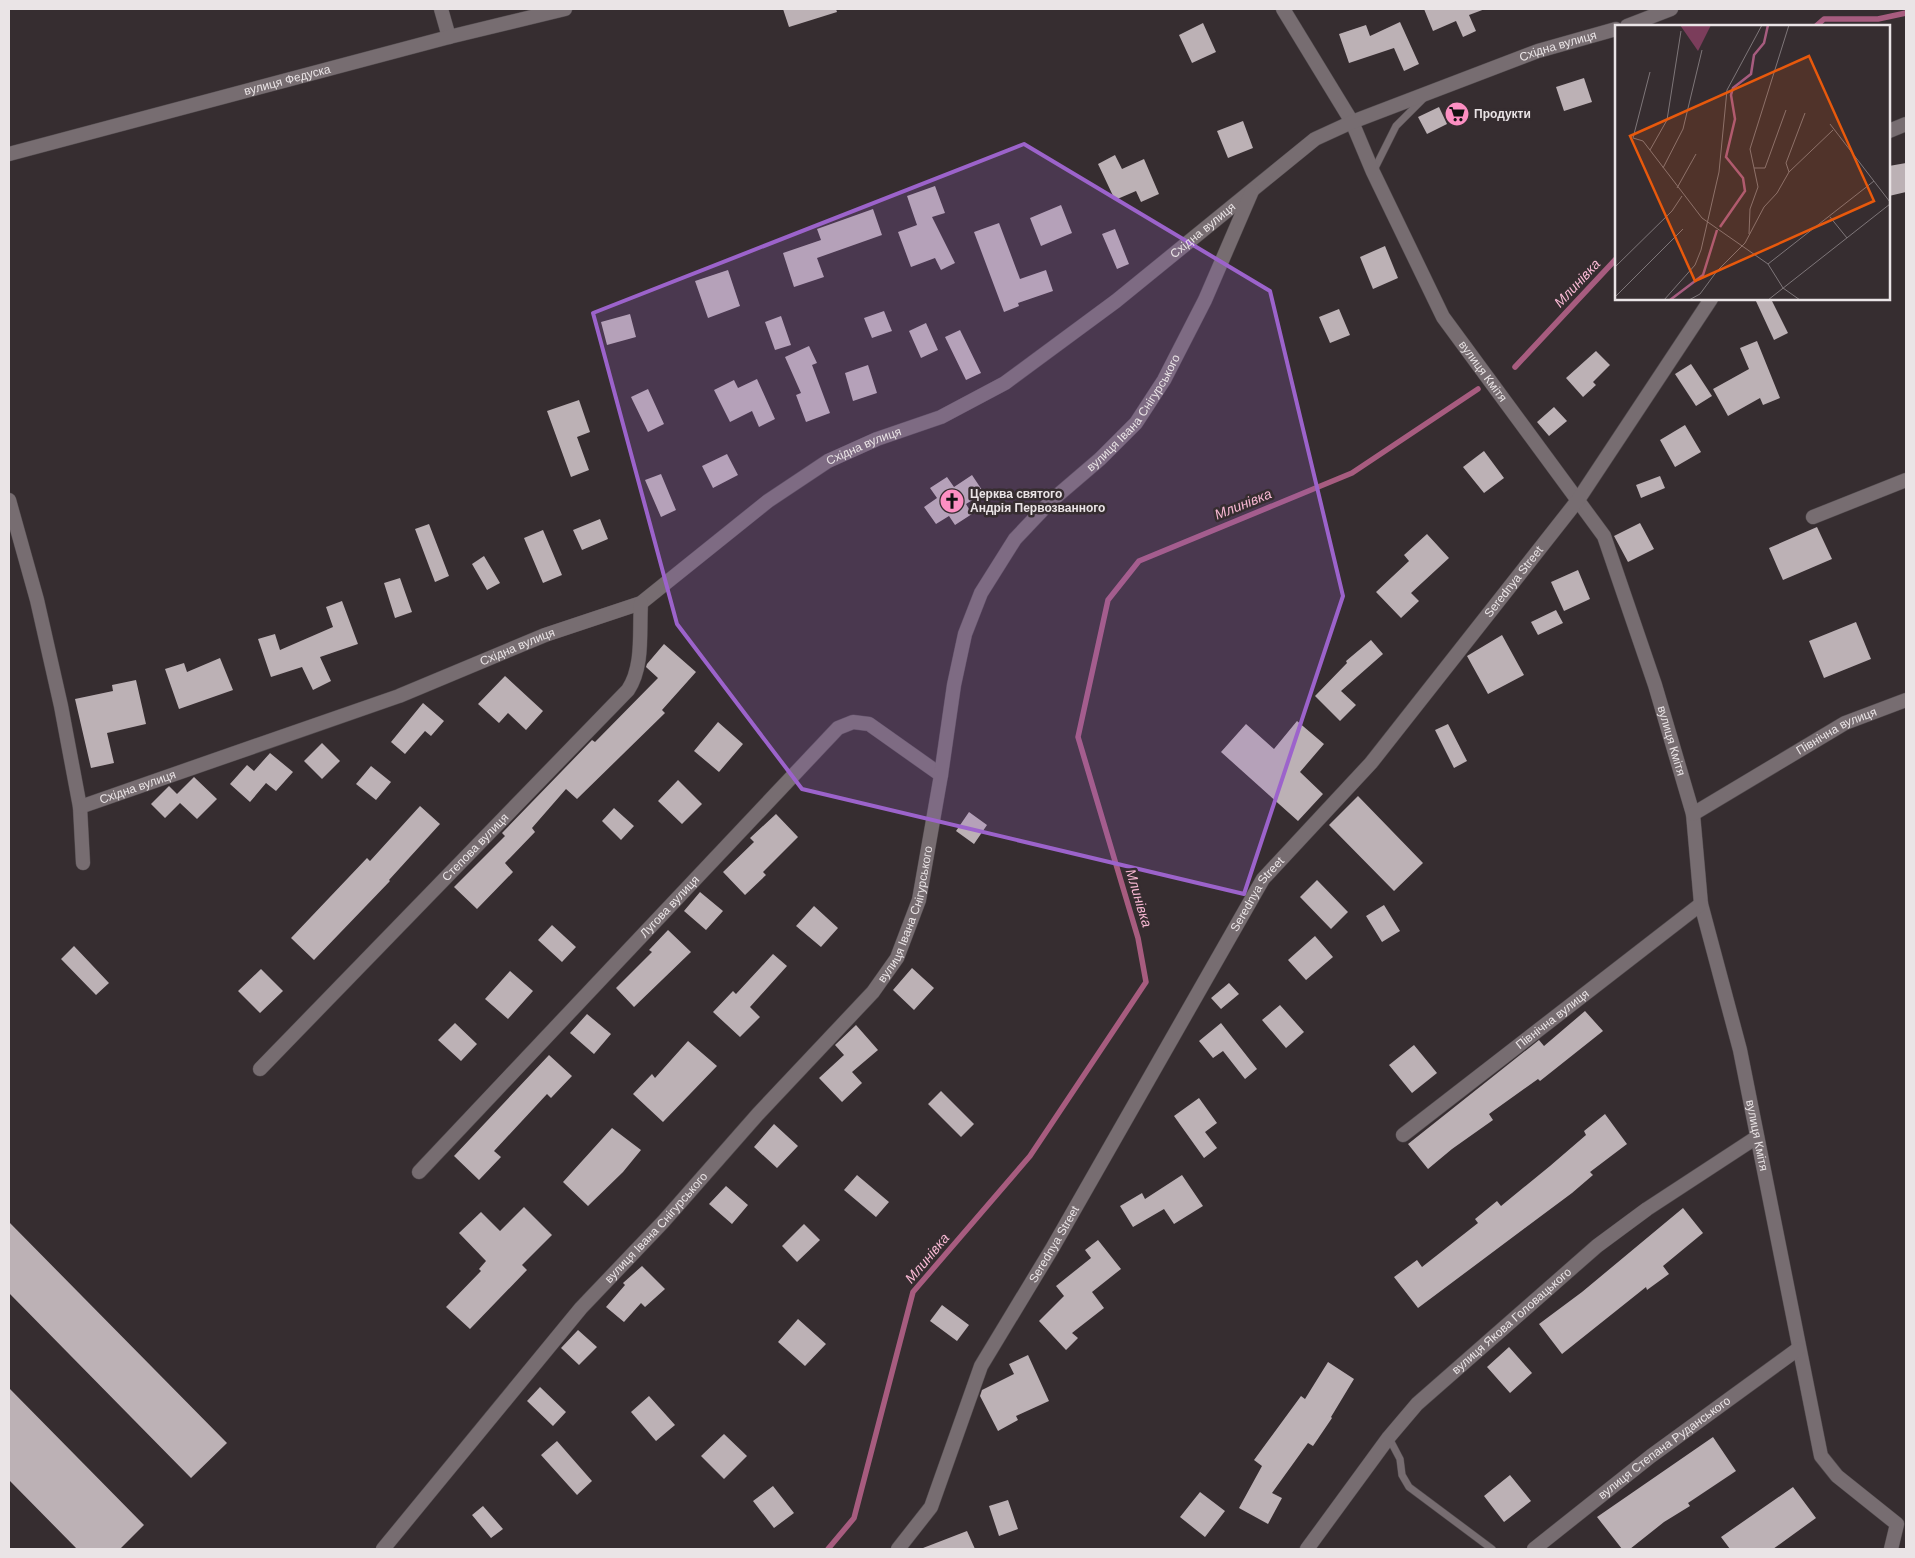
<svg xmlns="http://www.w3.org/2000/svg" width="1915" height="1558" font-family="Arial,sans-serif">
<rect width="100%" height="100%" fill="#362d30"/>
<g fill="none" stroke-linecap="round" stroke-linejoin="round">
<!-- stream -->
<path stroke="#a75c7f" stroke-width="5.5" d="M1816 26 1824 19H1878L1906 13
M1515 367 1616 259
M828 1549 854 1518 913 1292 1030 1156 1146 982 1138 938 1078 737 1108 600 1139 561 1352 473 1478 389"/>
</g>
<!-- building -->
<path fill="#bcb1b5" d="M783 9H836L837 12 789 27Z
M1424 9H1485L1469 15 1476 31 1463 37 1456 21 1433 31Z
M1400 22 1419 64 1404 71 1394 48 1349 63 1339 34 1366 25 1370 36Z
M1203 23 1216 52 1192 63 1179 35Z
M1584 78 1592 102 1564 111 1556 87Z
M1439 107 1447 124 1427 134 1418 117Z
M1243 121 1253 148 1228 158 1217 131Z
M1115 155 1122 169 1144 159 1159 194 1141 202 1136 191 1115 200 1098 164Z
M1906 163V192L1889 196V166Z
M935 186 945 213 932 217 955 263 941 270 935 258 911 267 898 232 917 225 907 196Z
M1061 205 1072 233 1041 246 1030 218Z
M873 209 882 235 817 258 824 277 794 287 783 253 821 240 817 229Z
M999 223 1020 279 1046 270 1053 291 1018 303 1019 306 1004 312 974 232Z
M1115 229 1129 264 1117 269 1102 234Z
M1385 246 1398 278 1373 289 1360 257Z
M728 270 740 306 708 318 695 281Z
M1755 299H1771L1788 333 1774 340Z
M1339 309 1350 335 1330 343 1319 317Z
M884 311 892 331 872 338 864 318Z
M630 314 636 337 607 345 601 322Z
M781 316 791 345 775 350 765 322Z
M926 323 938 350 921 358 909 331Z
M960 330 981 373 966 380 945 337Z
M1757 341 1780 398 1763 405 1760 398 1728 416 1713 389 1749 369 1740 348Z
M809 346 817 363 812 365 830 413 806 422 796 395 801 393 785 357Z
M1596 351 1610 365 1593 382 1596 385 1583 397 1566 378Z
M1691 364 1712 396 1696 406 1675 374Z
M868 365 877 393 853 401 845 373Z
M757 379 775 419 759 427 752 411 730 422 714 390 734 380 738 388Z
M648 389 664 424 648 432 631 397Z
M579 400 590 432 577 437 589 470 571 477 547 411Z
M1554 407 1567 421 1549 436 1537 422Z
M1685 425 1701 452 1675 467 1660 440Z
M1484 451 1504 478 1484 493 1463 467Z
M727 454 738 475 713 488 702 466Z
M661 474 676 510 661 517 645 480Z
M972 475 984 493 966 504 972 514 955 525 949 516 936 524 924 507 937 498 930 488 947 477 954 487Z
M1660 476 1665 488 1641 498 1636 485Z
M600 519 608 539 582 550 573 530Z
M1640 523 1654 549 1628 562 1614 536Z
M429 524 449 576 435 582 415 529Z
M1817 527 1832 559 1783 580 1769 548Z
M543 530 562 575 543 583 524 538Z
M1427 534 1449 558 1411 593 1419 601 1401 618 1376 592 1409 561 1404 555Z
M484 556 500 583 487 590 472 564Z
M1578 570 1590 599 1564 611 1551 582Z
M400 578 412 612 395 618 384 583Z
M342 601 358 644 320 657 331 681 313 690 302 667 271 677 258 639 275 634 280 650 333 627 326 607Z
M1556 610 1563 623 1538 635 1531 622Z
M1856 622 1871 659 1824 678 1809 641Z
M1502 635 1524 675 1488 694 1467 656Z
M1371 640 1383 654 1341 691 1356 705 1340 721 1315 696 1347 663 1346 661Z
M664 644 696 672 662 710 665 713 577 799 566 789 532 828 535 832 505 863 513 872 477 909 454 887 505 836 502 833 592 740 595 742 658 678 646 667 647 664Z
M220 658 233 690 179 709 165 669 184 663 187 672Z
M505 676 543 711 526 730 508 713 499 723 478 704Z
M136 680 146 724 107 733 114 763 91 768 75 699 113 691 112 685Z
M423 703 444 721 431 736 425 731 405 754 391 742Z
M1297 721 1324 744 1300 772 1323 794 1298 821 1221 752 1246 724 1274 749Z
M718 722 743 744 719 772 694 751Z
M1448 724 1467 761 1454 768 1435 730Z
M322 743 340 761 322 779 304 761Z
M270 753 293 772 276 791 266 783 250 802 230 784 247 765 254 771Z
M371 766 391 782 376 800 356 784Z
M194 777 217 799 197 819 180 803 165 818 151 804 169 786 177 794Z
M678 780 702 804 682 824 658 801Z
M1358 796 1423 863 1394 891 1329 825Z
M420 806 440 824 389 880 390 881 314 960 291 938 367 858 370 861Z
M614 808 634 826 621 840 602 821Z
M969 812 987 825 974 844 956 831Z
M776 814 798 837 763 872 766 875 745 895 723 872 754 842 750 838Z
M1317 880 1348 912 1331 929 1300 897Z
M700 892 723 911 706 930 684 911Z
M1384 905 1400 931 1382 942 1366 916Z
M814 906 838 928 821 947 796 926Z
M552 925 576 947 562 962 538 940Z
M668 930 691 952 634 1007 616 988 652 952 649 950Z
M1315 936 1333 957 1306 980 1288 960Z
M74 946 109 983 96 995 61 959Z
M773 954 787 966 750 1007 760 1017 740 1037 713 1012 733 991 736 994Z
M912 968 934 988 914 1010 893 990Z
M261 969 283 991 260 1013 238 991Z
M510 971 533 991 508 1019 485 999Z
M1229 983 1239 994 1221 1009 1211 998Z
M1280 1005 1304 1032 1286 1048 1262 1020Z
M1585 1011 1603 1031 1540 1081 1538 1079 1489 1114 1493 1120 1452 1149 1428 1169 1408 1144 1539 1040 1544 1046Z
M587 1014 611 1034 594 1054 570 1033Z
M455 1023 477 1044 461 1061 438 1040Z
M1221 1023 1257 1069 1245 1079 1223 1051 1213 1058 1199 1041Z
M856 1025 878 1050 852 1072 862 1083 842 1102 819 1078 844 1055 835 1045Z
M688 1041 717 1066 663 1122 633 1094 652 1074 655 1078Z
M1414 1045 1437 1073 1412 1093 1389 1065Z
M549 1055 572 1076 551 1098 547 1094 494 1151 501 1157 479 1180 454 1156Z
M941 1091 974 1124 961 1137 928 1104Z
M1199 1098 1217 1123 1205 1132 1217 1148 1204 1158 1174 1116Z
M1605 1114 1627 1144 1590 1172 1593 1175 1572 1193 1418 1308 1394 1277 1417 1260 1422 1267 1478 1223 1475 1219 1497 1201 1501 1206 1550 1166 1586 1135 1584 1131Z
M774 1124 798 1146 777 1168 754 1147Z
M612 1128 641 1150 623 1172 588 1206 563 1182Z
M857 1175 889 1202 876 1217 844 1190Z
M1182 1175 1203 1206 1174 1224 1164 1209 1133 1227 1120 1206 1142 1193 1145 1199Z
M726 1186 748 1205 732 1224 709 1204Z
M524 1207 552 1235 522 1265 527 1270 470 1329 446 1307 481 1271 479 1269 486 1261 459 1233 481 1212 500 1231Z
M1683 1208 1703 1233 1663 1266 1669 1274 1647 1290 1646 1287 1562 1354 1539 1324 1582 1292Z
M9 1222 227 1443 191 1478 9 1293Z
M804 1224 820 1240 797 1262 782 1246Z
M1098 1240 1121 1269 1092 1292 1104 1308 1072 1333 1078 1338 1066 1350 1039 1321 1064 1296 1056 1286 1091 1258 1085 1250Z
M642 1266 665 1289 645 1307 641 1303 624 1322 606 1307 625 1285 623 1283Z
M942 1305 969 1325 957 1341 930 1321Z
M798 1319 826 1344 805 1366 778 1342Z
M578 1330 597 1347 579 1365 561 1348Z
M1509 1347 1532 1373 1510 1393 1487 1367Z
M1028 1355 1049 1401 1016 1416 1018 1420 998 1431 980 1396 982 1390 1014 1374 1009 1364Z
M1328 1362 1354 1379 1331 1417 1332 1418 1313 1446 1308 1443 1272 1493 1282 1498 1268 1524 1239 1508 1262 1466 1254 1460 1301 1396 1305 1399Z
M540 1387 566 1412 553 1426 527 1401Z
M9 1388 144 1525 120 1549H77L9 1480Z
M649 1396 675 1425 656 1441 631 1412Z
M724 1434 747 1456 724 1479 701 1456Z
M1713 1437 1736 1471 1688 1503 1690 1506 1664 1522 1630 1549H1622L1597 1517Z
M557 1441 592 1481 577 1495 541 1455Z
M1510 1475 1531 1501 1504 1522 1484 1496Z
M773 1486 794 1513 774 1528 753 1501Z
M1793 1487 1816 1518 1773 1549H1730L1721 1537Z
M1200 1492 1225 1511 1205 1537 1180 1517Z
M1008 1500 1018 1529 999 1536 989 1506Z
M483 1506 503 1529 491 1538 472 1515Z
M967 1531 975 1549H923V1548Z"/>
<g fill="none" stroke-linecap="round" stroke-linejoin="round">
<defs>
<path id="lane" d="M1373 172 1396 126 1423 99
M1389 1438 1400 1459 1402 1475 1409 1487 1492 1549"/>
<g id="street">
<path d="M441 9 449 37"/>
<path id="s1" d="M1283 9 1352 122 1373 172 1443 317 1604 536 1655 685 1693 814 1701 904 1740 1050 1821 1456 1837 1476 1897 1524 1891 1549"/>
<path d="M1627 26 1671 9"/>
<path d="M1889 131 1906 124"/>
<path id="s2" d="M9 154 449 37 565 9"/>
<path d="M9 500 37 600 61 706 80 807 83 863"/>
<path d="M1813 517 1906 480"/>
<path id="s3" d="M80 807 399 696 545 635 641 603 768 501 828 461 877 439 941 417 1005 383 1116 301 1315 139 1352 122 1538 51 1616 29"/>
<path id="s4" d="M1693 814 1845 723 1906 700"/>
<path id="s5" d="M260 1069 628 690C644 666 639 631 641 603"/>
<path id="s6" d="M1403 1135 1701 904"/>
<path id="s7" d="M419 1172 838 728 853 722 869 724 941 775"/>
<path id="s8" d="M383 1549 581 1308 663 1222 758 1114 873 992 897 958 919 900 941 775 954 685 965 634 981 593 1015 539 1051 501 1100 459 1136 423 1164 380 1205 300 1252 191"/>
<path id="s9" d="M898 1549 931 1507 981 1366 1053 1247 1263 879 1371 763 1578 500 1711 299"/>
<path id="s10" d="M1307 1549 1389 1437 1417 1404 1597 1246 1647 1209 1757 1137"/>
<path id="s11" d="M1534 1549 1651 1456 1798 1349"/>
</g>
</defs>
<!-- lane casing -->
<use href="#lane" stroke="#524b4e" stroke-width="8"/>
<!-- street casing -->
<use href="#street" stroke="#524b4e" stroke-width="15"/>
<!-- lane -->
<use href="#lane" stroke="#776d71" stroke-width="7"/>
<!-- street -->
<use href="#street" stroke="#776d71" stroke-width="14"/>
</g>
<!-- marked area -->
<path fill="#9c63cb" fill-opacity="0.2" stroke="#9c63cb" stroke-width="4" stroke-linejoin="round" d="M1024 144 1270 291 1343 596 1244 894 802 789 677 624 593 313Z"/>
<!-- icons -->
<defs>
<symbol id="supermarket-disc" viewBox="-11 -11 22 22"><circle r="9.5" fill="#fc8fc2" stroke="#362d30"/><path d="M-6-5.5h2.5l.6 2H6L4.5 2H-2.5L-4.4-4H-6ZM-1.5 3.2a1.3 1.3 0 1 0 .1 0ZM3 3.2a1.3 1.3 0 1 0 .1 0Z" fill="#111"/></symbol>
<symbol id="church-disc" viewBox="-11 -11 22 22"><circle r="9.5" fill="#fc8fc2" stroke="#362d30"/><path d="M-1.2-6h2.4v3.5h3.3v2.4h-3.3V6h-2.4V-.1h-3.3v-2.4h3.3Z" fill="#111"/></symbol>
</defs>
<g fill-rule="evenodd">
<use href="#supermarket-disc" x="1443" y="100" width="28" height="28"/>
<use href="#church-disc" x="938" y="487" width="28" height="28"/>
</g>
<g text-anchor="middle" dominant-baseline="central" stroke-width="5" stroke-linejoin="round" paint-order="stroke">
<!-- street labels -->
<g font-size="12" fill="#eae4e6" stroke="#362d30">
<text stroke="none"><textPath href="#s3" startOffset="1681">Східна вулиця</textPath></text>
<text stroke="none"><textPath href="#s2" startOffset="288">вулиця Федуска</textPath></text>
<text stroke="none"><textPath href="#s3" startOffset="1276">Східна вулиця</textPath></text>
<text stroke="none"><textPath href="#s1" startOffset="415">вулиця Кмітя</textPath></text>
<text stroke="none"><textPath href="#s8" startOffset="1398">вулиця Івана Снігурського</textPath></text>
<text stroke="none"><textPath href="#s3" startOffset="871">Східна вулиця</textPath></text>
<text stroke="none"><textPath href="#s9" startOffset="1155">Serednya Street</textPath></text>
<text stroke="none"><textPath href="#s3" startOffset="466">Східна вулиця</textPath></text>
<text stroke="none"><textPath href="#s4" startOffset="166">Північна вулиця</textPath></text>
<text stroke="none"><textPath href="#s1" startOffset="835">вулиця Кмітя</textPath></text>
<text stroke="none"><textPath href="#s3" startOffset="61">Східна вулиця</textPath></text>
<text stroke="none"><textPath href="#s5" startOffset="309">Степова вулиця</textPath></text>
<text stroke="none"><textPath href="#s9" startOffset="750">Serednya Street</textPath></text>
<text stroke="none"><textPath href="#s7" startOffset="365">Лугова вулиця</textPath></text>
<text stroke="none"><textPath href="#s8" startOffset="828">вулиця Івана Снігурського</textPath></text>
<text stroke="none"><textPath href="#s6" startOffset="189">Північна вулиця</textPath></text>
<text stroke="none"><textPath href="#s1" startOffset="1240">вулиця Кмітя</textPath></text>
<text stroke="none"><textPath href="#s8" startOffset="422">вулиця Івана Снігурського</textPath></text>
<text stroke="none"><textPath href="#s9" startOffset="345">Serednya Street</textPath></text>
<text stroke="none"><textPath href="#s10" startOffset="308">вулиця Якова Головацького</textPath></text>
<text stroke="none"><textPath href="#s11" startOffset="165">вулиця Степана Руданського</textPath></text>
</g>
<!-- poi labels -->
<g font-size="12" font-weight="bold" fill="#eae4e6" stroke="#362d30" text-anchor="start">
<text x="1474" y="114">Продукти</text>
<text x="970" y="494">Церква святого<tspan x="970" dy="14">Андрія Первозванного</tspan></text>
</g>
<!-- water labels -->
<g font-size="14" font-style="italic" fill="#f8b8d3" stroke="#362d30">
<text transform="translate(1577 283) rotate(-47)">Млинівка</text>
<text transform="translate(1243 504) rotate(-22)">Млинівка</text>
<text transform="translate(1139 898) rotate(73)">Млинівка</text>
<text transform="translate(927 1258) rotate(-50)">Млинівка</text>
</g>
</g>
<!-- overview -->
<g transform="translate(1615 25)">
<rect width="275" height="275" fill="#362d30"/>
<path d="M65 0H96L83 26Z" fill="#7b3d5b"/>
<path fill="none" stroke="#a75c7f" stroke-width="2.5" d="M105 202 130 166 128 153 111 132 120 94 116 70 118 63 136 49 139 30 149 18 153 0M55 275 88 250 102 205"/>
<path fill="none" stroke="#7e7679" stroke-width="1" d="M35 47 18 113 28 116 87 193 153 239 168 263 185 275M215 99 275 177M35 125 52 95 66 6M48 143 68 104 87 25M139 143H150L171 85M174 147 171 138 190 88M62 163 81 129M215 192 232 213M134 209 135 184 143 162 135 124 174 0M153 239 259 156M0 242 57 186 67 171M0 272 68 204M49 275 80 240 86 225 104 147 112 65 147 0M74 275 85 269 102 246 130 218 149 182 162 168 174 147 218 105M153 275 275 179"/>
<path fill="#e8590c" fill-opacity="0.15" stroke="#e8590c" stroke-width="2.5" d="M194 31 259 176 80 256 15 111Z"/>
<rect width="275" height="275" fill="none" stroke="#eae4e6" stroke-width="2.5"/>
</g>
<!-- border -->
<rect width="1915" height="1558" fill="none" stroke="#eae4e6" stroke-width="20"/>
</svg>
